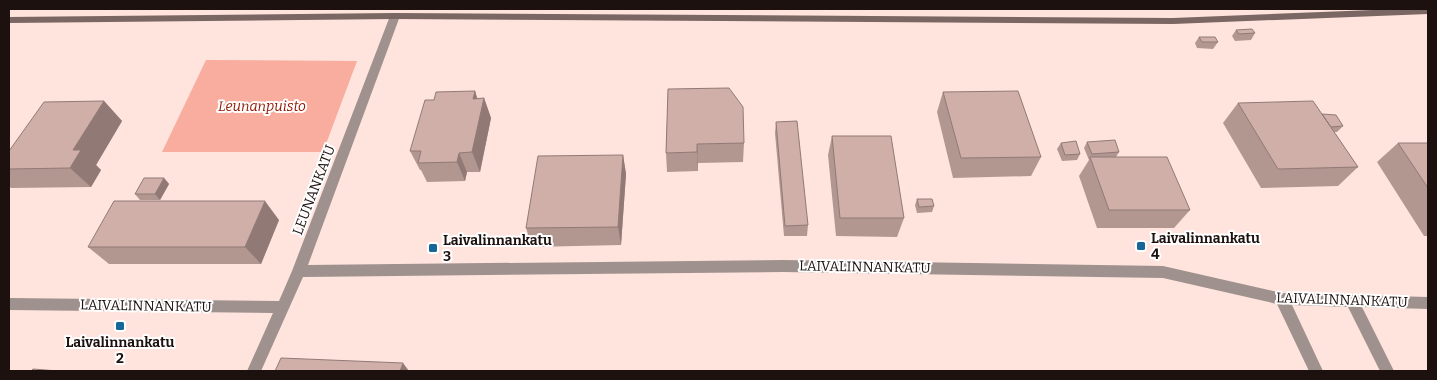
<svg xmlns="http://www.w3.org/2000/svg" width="1437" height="380" font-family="Bitter,serif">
<rect width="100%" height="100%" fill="#ffe3dd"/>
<!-- green -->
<path fill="#f8ad9e" d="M206 60 357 61 323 152H162Z"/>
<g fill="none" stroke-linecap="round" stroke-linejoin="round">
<!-- street -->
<path fill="#9f918e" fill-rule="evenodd" d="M395 13 400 16 308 265 783 260 1163 266 1282 293 1428 297V309L1362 307 1394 371H1380L1348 307 1292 305 1323 371H1309L1277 304 1163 278 783 272 303 277 261 371H247L273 313 9 310V298L279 301 292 271 390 16Z"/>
<!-- secondary -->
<path fill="#7a6662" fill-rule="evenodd" d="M1398 9H1428V14L1173 24 395 19 9 23V17L395 13 1173 18Z"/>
</g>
<!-- wall -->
<path fill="#b29690" d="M1236 30 1255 33 1251 40 1235 41 1232 36Z
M1199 37 1218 42 1213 49 1197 48 1195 43Z
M668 89 744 143 743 162 698 163V171L667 172 666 153Z
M475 91 477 99 484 98 491 118 480 172H467L465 181 427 182 421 170H420L410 151 434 100Z
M943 92 1041 157 1031 176 953 178 937 112Z
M104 101 122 121 96 165 101 170 91 187 11 188 9 186V151Z
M1238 103 1322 114 1343 126 1337 132H1334L1358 167 1338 186 1261 188 1223 123Z
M776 122 808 225 807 236H784L775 133Z
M832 136 904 218 897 237 836 236 828 155Z
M1087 142 1119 152 1116 157 1190 210 1174 228H1097L1079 176 1089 160 1084 148Z
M1061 143 1080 154 1077 160 1062 161 1057 149Z
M1398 143H1428V236H1424L1377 162Z
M623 155 626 174 621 245 532 247 526 228Z
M164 178 169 184 160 200H140L135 194Z
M917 199 934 206 932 212 917 213 915 205Z
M279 220 261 264H109L88 247Z"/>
<!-- shaded-wall -->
<path fill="#917a76" d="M475 91 481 110 484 98 491 118 480 172 472 152 473 99Z
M104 101 122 121 96 165 101 170 91 187 70 168 73 150Z
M697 144 698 163V171L697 152Z
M459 153 467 172 465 181 457 162Z
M623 155 626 174 621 245 618 227Z
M164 178 169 184 160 200 155 194Z
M265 201 279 220 261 264 245 247Z
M403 363 409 371H400Z"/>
<!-- building -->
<path fill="#cfafa8" stroke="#917a76" d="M1252 29 1255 33 1239 34 1236 30Z
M1199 37H1215L1218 42H1202Z
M729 88 743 107 744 143 697 144V152L666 153 668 89Z
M475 91 473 99 484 98 472 152 459 153 457 162 418 163 421 151H410L425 100H434L436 92Z
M1018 91 1041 157 961 158 943 92Z
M104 101 73 150H81L70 168 9 169V151L44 102Z
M1313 101 1358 167 1278 169 1238 103Z
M1322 114 1336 115 1343 126 1331 127Z
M797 121 808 225 785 226 776 122Z
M832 136H891L904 218H840Z
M1115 140 1119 152 1092 154 1087 142Z
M1076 141 1080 154 1065 155 1061 143Z
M1398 143H1428V188Z
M623 155 618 227 526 228 538 156Z
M1090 157H1167L1190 210H1109Z
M144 178H164L155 194H135Z
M917 199H932L934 206 919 207Z
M114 201H265L245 247H88Z
M281 358 403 363 400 371H275Z
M33 369 58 371H31Z"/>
<!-- markers -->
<g fill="#166799" stroke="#fff" stroke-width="2">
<rect x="1136" y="241" width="10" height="10" rx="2.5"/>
<rect x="428" y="243" width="10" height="10" rx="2.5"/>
<rect x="115" y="321" width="10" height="10" rx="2.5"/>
</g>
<g text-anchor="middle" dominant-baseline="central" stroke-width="4" stroke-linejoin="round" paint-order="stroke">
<!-- park labels -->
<g font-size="14" font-style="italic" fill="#911701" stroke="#fff">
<text x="262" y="106">Leunanpuisto</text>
</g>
<!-- street labels -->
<g font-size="14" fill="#1c110f" stroke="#fff">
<text transform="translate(314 190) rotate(-69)">LEUNANKATU</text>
<text transform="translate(865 267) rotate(1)">LAIVALINNANKATU</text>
<text transform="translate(1342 300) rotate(2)">LAIVALINNANKATU</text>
<text transform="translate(146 306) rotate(1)">LAIVALINNANKATU</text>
</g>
<!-- poi labels -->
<g font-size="14" font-weight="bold" fill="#1c110f" stroke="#fff" text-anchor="start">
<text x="1151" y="238">Laivalinnankatu<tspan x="1151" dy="16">4</tspan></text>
<text x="443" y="240">Laivalinnankatu<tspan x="443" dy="16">3</tspan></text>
<text x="120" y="342" text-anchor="middle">Laivalinnankatu<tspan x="120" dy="16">2</tspan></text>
</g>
</g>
<!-- border -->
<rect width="1437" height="380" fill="none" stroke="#1c110f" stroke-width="20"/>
</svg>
